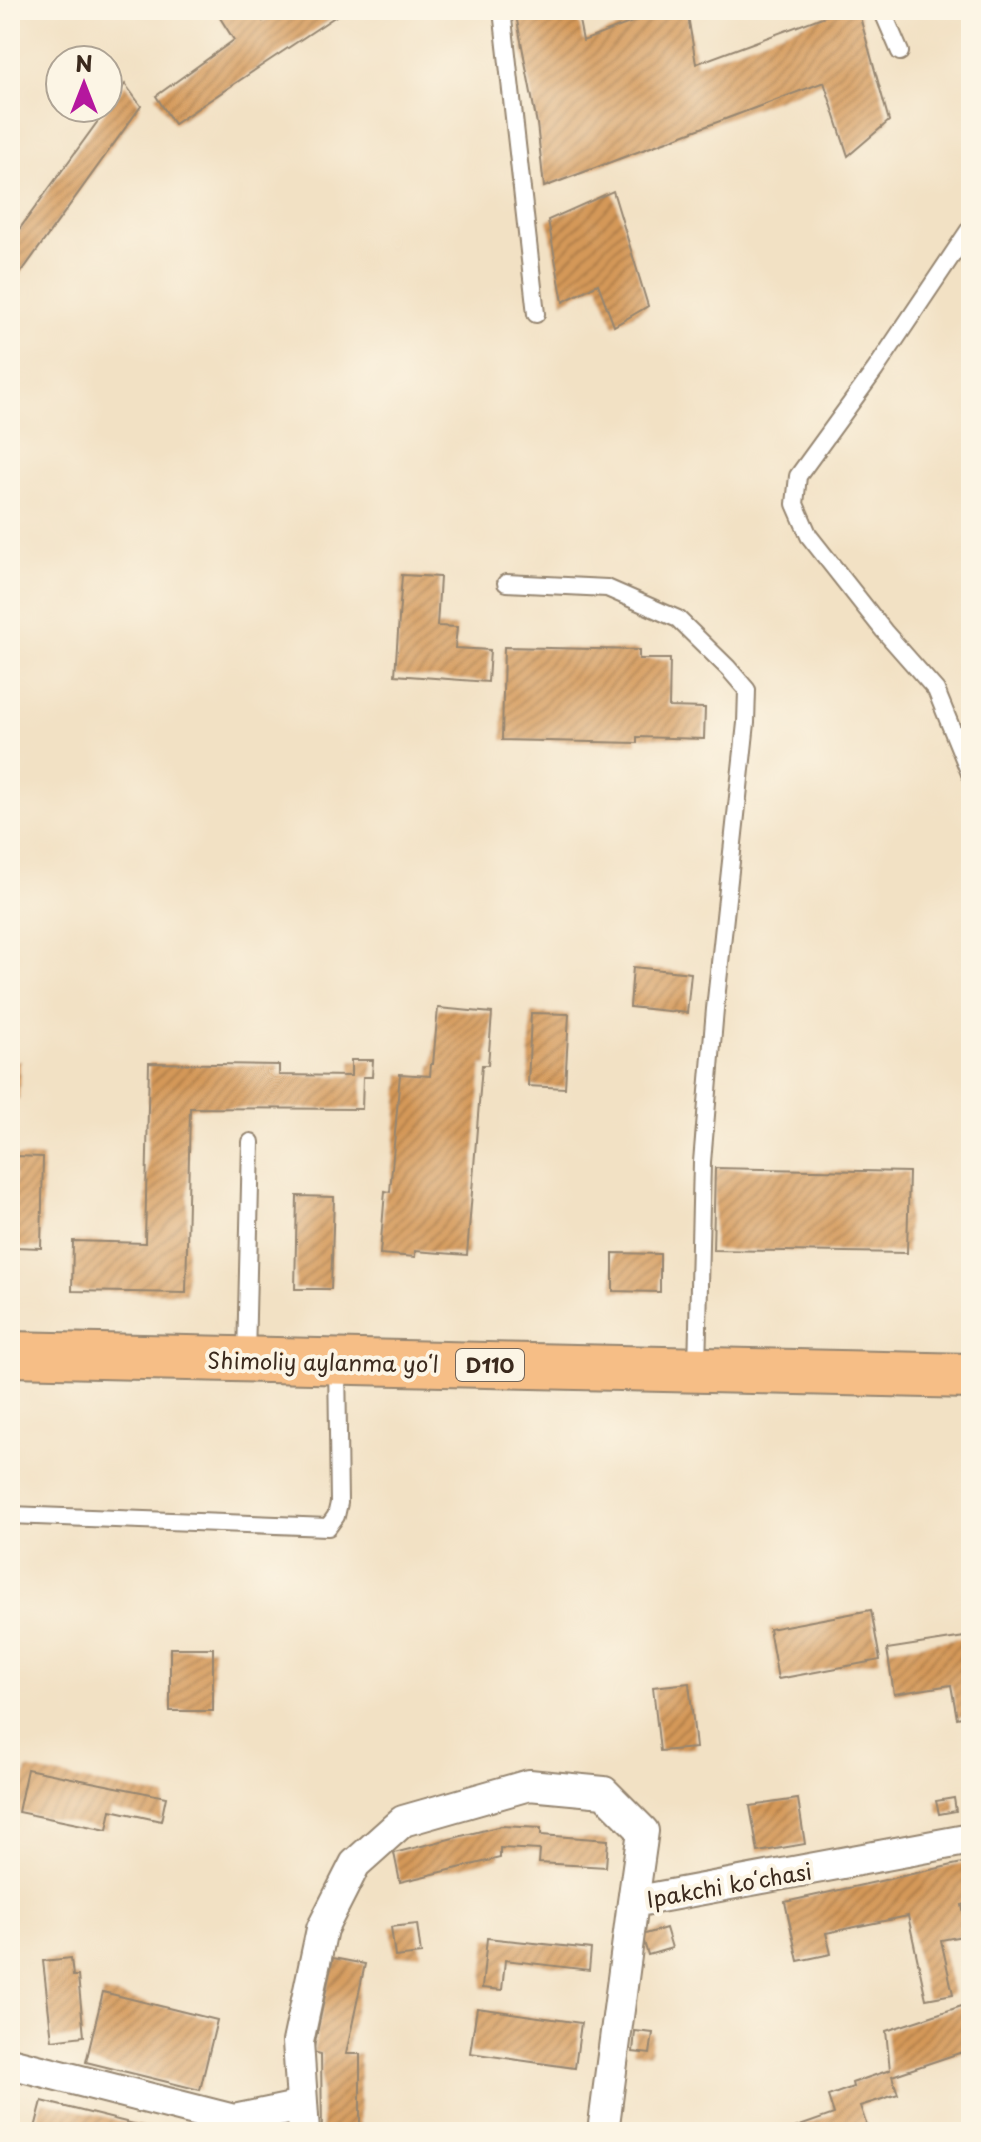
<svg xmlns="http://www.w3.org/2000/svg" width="981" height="2142" font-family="'Playpen Sans',sans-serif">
<defs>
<pattern id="building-hatch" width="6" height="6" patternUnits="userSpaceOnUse" patternTransform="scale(2)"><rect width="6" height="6" fill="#d49858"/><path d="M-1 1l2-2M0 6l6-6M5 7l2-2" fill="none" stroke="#ad7c48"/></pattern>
</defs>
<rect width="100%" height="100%" fill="#fcf5e5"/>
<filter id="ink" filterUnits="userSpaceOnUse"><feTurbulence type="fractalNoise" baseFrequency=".0125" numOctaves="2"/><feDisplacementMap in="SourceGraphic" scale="16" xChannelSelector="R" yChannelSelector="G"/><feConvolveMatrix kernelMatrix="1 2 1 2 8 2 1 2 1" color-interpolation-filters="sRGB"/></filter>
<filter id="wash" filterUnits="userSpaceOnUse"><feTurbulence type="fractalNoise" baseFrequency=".006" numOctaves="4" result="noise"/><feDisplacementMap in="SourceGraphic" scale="32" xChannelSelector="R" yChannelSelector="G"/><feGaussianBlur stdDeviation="1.8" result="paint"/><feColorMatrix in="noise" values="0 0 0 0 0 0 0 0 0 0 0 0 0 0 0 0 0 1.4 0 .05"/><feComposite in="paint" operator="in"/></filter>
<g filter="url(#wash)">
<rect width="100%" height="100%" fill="#f2e1c4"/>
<g id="blocks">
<!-- building -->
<path fill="url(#building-hatch)" d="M215 10H257L263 21 279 10H345L174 124 156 96 234 40Z
M515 10H577L583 41 663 10H687L696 64 841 10H858L889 121 848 156 824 82 544 187 537 124Z
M125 84 141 106 10 288V242Z
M613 191 648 306 614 326 598 284 563 302 548 220Z
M402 575 440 577 437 626 457 627 455 648 490 650 488 682 395 675Z
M504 647 639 650V659H670L669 707 705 708 704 739 637 737V743L502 740Z
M633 967 691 973 687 1013 630 1007Z
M438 1008 492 1013 488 1065H482L467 1255 415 1251V1257L380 1254 385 1191 390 1192 400 1074 430 1076 431 1064H433Z
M531 1013 569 1014 565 1088 528 1086Z
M351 1060H373L372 1077H363L362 1109 190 1108 186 1293 72 1291 73 1241 145 1243 149 1063 279 1065V1075L351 1076Z
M10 1061H20L19 1099H10Z
M15 1156 43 1157 41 1248 13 1247V1266H10V1224H14Z
M715 1168 909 1172 907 1253 713 1250Z
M297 1196 334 1197 331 1289H295Z
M613 1253 660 1254V1292L613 1291Z
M871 1610 880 1660 778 1679 769 1629Z
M971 1636V1715L957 1718 951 1685 894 1694 887 1649Z
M170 1648H213V1711H170Z
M689 1683 696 1748 660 1751 653 1687Z
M27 1769 166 1797 161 1821 111 1810 107 1830 18 1812Z
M954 1798 956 1811 939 1814 936 1801Z
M798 1799 805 1844 758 1852 750 1806Z
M501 1826 541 1828V1835L608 1840 606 1867 539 1863 540 1850 500 1848V1858L400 1882 394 1853Z
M971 1861V1903L962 1905 968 1935 941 1940 953 1994 926 1999 908 1916 826 1933 831 1954 798 1961 785 1902Z
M417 1924 421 1954 395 1957 391 1927Z
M666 1928 672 1948 648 1955 642 1935Z
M487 1938 591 1949 589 1970 505 1960 502 1990 482 1988Z
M71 1958 73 1976H78L84 2036 52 2040 43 1961Z
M333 1958 365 1964 346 2054H360V2132H322L321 2054 313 2052Z
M103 1992 217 2020 200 2090 86 2062Z
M971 2003V2049L892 2076 898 2094 860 2106 869 2132H783L834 2114 828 2096 853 2087 852 2083 890 2070 886 2031Z
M477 2008 581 2023 575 2068 470 2053Z
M635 2031 653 2033 650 2054 633 2052Z
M42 2101 162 2131V2132H34Z"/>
</g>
</g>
<g filter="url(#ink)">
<use href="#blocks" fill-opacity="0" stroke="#968671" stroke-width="2"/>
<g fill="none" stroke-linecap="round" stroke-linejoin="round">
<defs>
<path id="service" d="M502 10 536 314
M882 10 900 52
M971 227 875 370 798 476 795 504 809 536 884 631 936 690 971 776
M506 583 607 588 678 619 728 668 747 690 746 723 715 1009 702 1162 697 1368
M246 1358 251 1142
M10 1515 328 1527 336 1516 339 1503 337 1362"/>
<path id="minor" d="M10 2063 234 2120 232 2132
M234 2120 302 2106
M304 2132 298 2042 322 1929 355 1864 403 1821 529 1785 604 1792 643 1831 633 1902 971 1839
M603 2132 633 1902"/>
<path id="primary" d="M10 1354 971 1376"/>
</defs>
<!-- service casing -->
<use href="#service" stroke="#968671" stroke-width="20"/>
<!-- minor casing -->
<use href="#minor" stroke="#968671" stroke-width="34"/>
<!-- primary casing -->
<use href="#primary" stroke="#968671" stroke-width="48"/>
<!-- service -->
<use href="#service" stroke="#fff" stroke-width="16"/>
<!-- minor -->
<use href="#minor" stroke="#fff" stroke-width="30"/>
<!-- primary -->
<use href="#primary" stroke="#f6be86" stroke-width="44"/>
</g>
</g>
<g text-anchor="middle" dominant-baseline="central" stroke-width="8" stroke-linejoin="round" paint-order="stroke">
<!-- shield labels -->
<rect fill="#fcf5e5" stroke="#75675a" stroke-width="2" x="456" y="1349" width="68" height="32" rx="6"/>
<g font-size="20" font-weight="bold" fill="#3b2a1e">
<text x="490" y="1365">D110</text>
</g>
<!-- street labels -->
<g font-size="22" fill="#3b2a1e" stroke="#fcf5e5">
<text transform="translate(323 1361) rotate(1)">Shimoliy aylanma yoʻl</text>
<text transform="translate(729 1884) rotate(-10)">Ipakchi koʻchasi</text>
</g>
</g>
<!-- margin -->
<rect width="981" height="2142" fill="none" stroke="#fcf5e5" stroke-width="40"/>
<!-- north arrow -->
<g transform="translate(84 84)"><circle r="38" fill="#fcf5e5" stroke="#afa495" stroke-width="2"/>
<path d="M0-6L14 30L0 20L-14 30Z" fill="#b5179e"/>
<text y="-12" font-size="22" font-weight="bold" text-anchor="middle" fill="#3b2a1e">N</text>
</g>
</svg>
